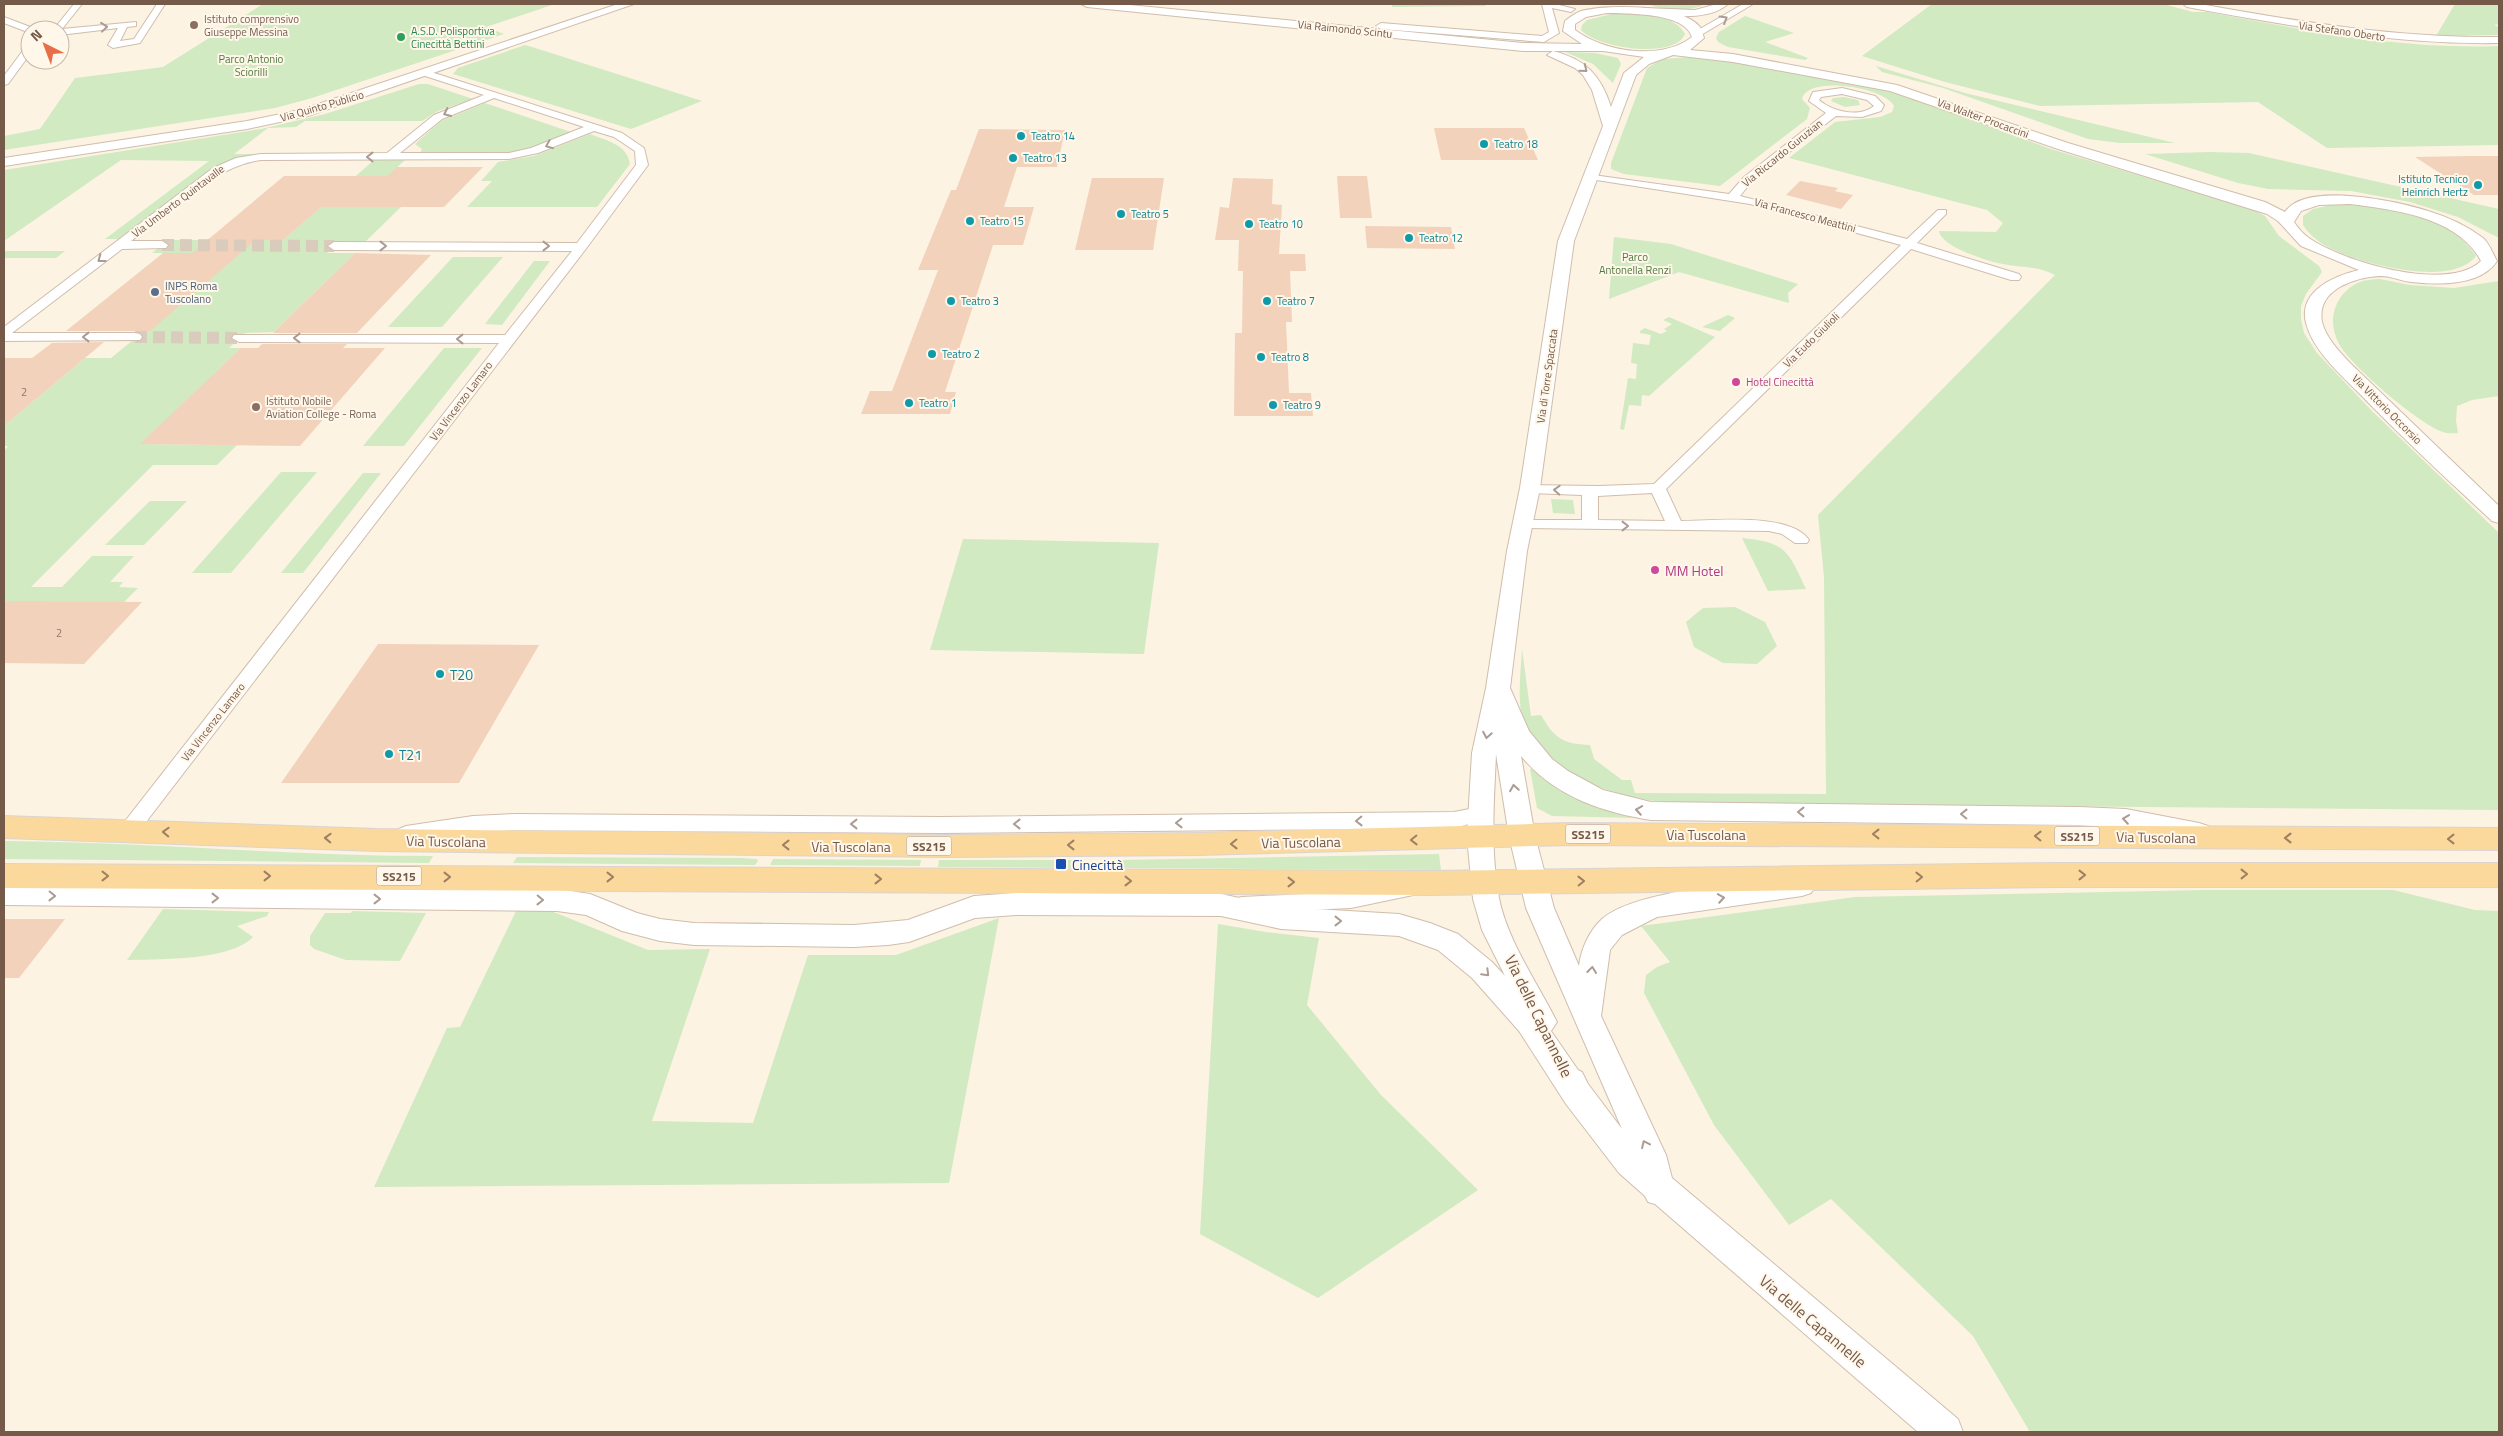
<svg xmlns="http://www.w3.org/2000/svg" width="2503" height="1436" font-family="'Titillium Web',sans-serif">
<rect width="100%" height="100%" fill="#fcf3e3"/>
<!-- green -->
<path fill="#d1eac2" d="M263 4H555L486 27 504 34 312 98 275 108 4 150V136L40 129 75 78 163 67Z
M1392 4H1485L1486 6 1392 7Z
M1648 4H1706C1688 12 1666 12 1648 4Z
M1932 4H2163L2193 12H2208C2304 30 2401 50 2499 46V145L2327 148 2258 102 2040 106 1945 82 1862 56Z
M2455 4H2499V24L2494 25 2499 27V35L2436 36Z
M1612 14C1634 13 1673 12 1685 34 1674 60 1597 48 1581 30L1582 25 1587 20Z
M1745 16 1794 33 1765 42 1808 58 1805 60 1728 47 1718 42 1716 38 1719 32Z
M525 45 532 47 702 101 631 129 453 74 458 68Z
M1565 52 1595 53 1618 58 1621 64 1613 83 1593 64Z
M1690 57 1708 58 1846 81 1909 97 2051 149 2254 210 2265 216 2279 236 2319 266 2322 272 2306 294 2301 306V319L2304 333 2317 353 2372 411 2499 533V810L1671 803C1617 798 1533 774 1521 711 1518 691 1521 669 1522 649L1531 716 1541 715C1554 738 1563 744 1590 745L1594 759 1622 780H1631L1635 793 1826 794 1824 577 1818 515 2055 275C2036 265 2018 268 1998 263 1984 260 1941 246 1939 231L1996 232 2003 223 1987 210 1789 158 1835 122 1880 117 1892 112 1894 106C1884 87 1808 75 1802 99L1810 108 1807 119 1720 186 1624 174 1611 169V163L1647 68 1662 59Z
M1876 66 1965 93 2175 143H2120L2088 139 1943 88 1882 72Z
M419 84H428L473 99 438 111 422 121H305L296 127 268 128 234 154H260L216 166 118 239H105L209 161 121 160 4 241V170L261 129 325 114Z
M1844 97 1858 100 1860 105 1845 107 1831 101 1833 98Z
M485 103 571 132 524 151 507 154H420L422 149 415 144 441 121Z
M590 134C607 141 627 144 630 164L597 207H467L492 181H481L498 162 534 156Z
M2209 152 2249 153 2499 209V238L2458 217 2410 202 2351 191 2268 189 2238 183 2145 154Z
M374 160H405L353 207H401L364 243 338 242 327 253H355L274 332 245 333 229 348H241L141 444 237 445 217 465H153L31 587H62L92 556H134L110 582H123L119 587 138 588 124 602 4 601V451L8 446H4V426L85 358H111L240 253H152L169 240H283Z
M2331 205C2380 204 2447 211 2476 256 2452 289 2356 263 2326 246 2316 240 2309 234 2303 225V216L2313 209Z
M1614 237 1671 244 1798 284 1788 293 1789 303 1679 272 1609 299Z
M4 251H65L56 258H4Z
M453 257H503L442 327H388Z
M534 261H550L502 325 485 324Z
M2380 279 2410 285 2454 288 2499 281V396L2472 400 2457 406 2456 421 2458 433C2453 433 2447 434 2443 432 2419 424 2351 366 2339 344 2330 327 2331 309 2343 294 2354 282 2365 279 2380 279Z
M1728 315 1735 318 1720 331 1702 327Z
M1669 317 1715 337 1649 396 1642 395 1641 406 1629 405 1624 430 1620 429 1628 378 1636 379 1637 364 1631 363 1633 343 1649 345 1651 335 1640 333V331L1645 328 1661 334 1667 331 1664 329 1672 324 1663 320Z
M444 348H482L404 446H363Z
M281 472H317L231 573H192Z
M363 473H381L303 573H281Z
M1551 499 1573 500 1575 514 1553 513Z
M150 501H187L144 545H105Z
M1742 538C1785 542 1788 550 1806 589L1768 591Z
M963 539 1159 543 1144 654 930 650Z
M1735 607 1765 622 1777 646 1757 664 1723 663 1694 647 1686 622 1703 608Z
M1534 768 1634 815V818L1552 816 1537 808 1530 769Z
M4 841C147 842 290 856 433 856L429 863 4 859Z
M1439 854 1441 870 1122 868 1120 862 1122 860Z
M517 857 740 858 757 859 758 861 755 865 513 863Z
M773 859 921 860 920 866 770 865Z
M939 860H1074V868L938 867Z
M2206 890H2393L2475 910 2499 911V1432H2030L1973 1336 1831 1199 1789 1225 1714 1125 1644 993 1646 975 1657 967 1670 962 1641 926 1855 897Z
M163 909 269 912 267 916 237 926 253 937C230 961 160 959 127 960Z
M517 909 551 911 648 950 710 949 652 1121 753 1123 808 955H896L999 918 949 1183 374 1187 447 1028 460 1027Z
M352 911 426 913 400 961 346 960 314 949 310 945V936L325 913H351Z
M1218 924 1266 932 1319 938 1307 1005 1381 1095 1478 1190 1318 1298 1200 1234Z"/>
<!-- building -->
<path fill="#f2d2bb" d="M1434 128H1524L1538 160H1441Z
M979 129 1065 130 1057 167H1017L1004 207H1034L1023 245H993L945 392H956L950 414H861L870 391H892L938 270H918L951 190H956Z
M2469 156H2499V195H2474L2415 157Z
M397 167H483L444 207H321L283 240H256L150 331H66L163 253H192L284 176H387Z
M1337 176H1367L1372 218H1340Z
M1092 178H1164L1153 250H1075Z
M1233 178 1273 179 1272 204 1282 205 1279 254H1305L1306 271H1290L1292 322H1286L1289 393H1311L1313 416H1234L1235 333H1242L1243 271H1238L1239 240H1215L1220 207 1229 208Z
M1800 181 1838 188 1835 191 1853 195 1841 209 1786 195Z
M1365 226 1451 227 1455 249 1367 248Z
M355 253 431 255 357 333H273Z
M104 342 4 426V358H32L52 343Z
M262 344H347L343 348H385L300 446 140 444 241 348H258Z
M4 601H35L142 602 84 664 4 663Z
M378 644 539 645 459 783H281Z
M4 919H65L19 978H4Z"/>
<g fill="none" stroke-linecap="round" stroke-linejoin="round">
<!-- minor-tunnel -->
<path stroke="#daccbc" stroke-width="12" stroke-dasharray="12 6" stroke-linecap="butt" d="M162 245 334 246
M135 337 239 338"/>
<defs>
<path id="minor" d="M74 4H82L62 29 136 22V26L127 27 120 41 134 39 157 4H165L140 43 113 48 108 45 118 28 60 35V30H49L58 24Z
M1542 4H1555L1575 9 1571 12 1552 8 1559 33 1544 42 1381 29 1376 26 1381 23 1542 36 1549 32Z
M1717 4H1728C1708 22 1669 15 1644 14L1640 11 1644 8 1695 10Z
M1743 4H1753L1701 35 1693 33Z
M2183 4H2200C2300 22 2398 38 2499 37V43C2394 45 2290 26 2187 7Z
M4 17 33 28 35 30H30V33L4 23Z
M30 44V54L8 84 4 85V76L27 45Z
M422 71H428L622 133 644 148 648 165 585 250 136 835 129 838 122 835 119 830 122 825 499 343 239 342 232 338 234 335H505L572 251 334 250 328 246 334 242 577 243 636 165 635 151 614 137 594 131 538 153 509 159 261 160C212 167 170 212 131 241H162L168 245 166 248 122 249 12 333H135L140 334 142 337 140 340 4 341V327L213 168 236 158 261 154 387 153 434 115 484 95 422 75ZM494 98 584 127 531 148 509 153H400L442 119Z
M1842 88 1875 96 1884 105 1881 111 1862 117 1836 116 1752 181 1740 196 1907 239 1938 210H1946V214L1917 243 2019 274 2021 277 2019 280H2011L1911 249 1666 489 1681 521C1713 521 1790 512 1809 540L1807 543H1795L1782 534 1769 531 1517 528 1515 525 1523 520H1582V495L1530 493 1525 491 1522 488 1525 485 1599 486 1654 484 1901 245 1750 204 1590 179 1584 176 1586 174 1729 194 1744 177 1826 113 1809 101 1813 92ZM1842 94 1867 100 1874 106C1859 118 1833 112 1819 100L1821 97ZM1652 493 1665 521 1598 520V496Z
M1480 807 1487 809 1490 814 1487 819 1454 828 940 833 516 830 473 832 406 842 399 839 396 834 399 829 406 826 473 816 516 814 940 817 1454 812Z
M1406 881 1413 883 1417 889 1413 895 1351 908 1242 913 1234 911 1231 905 1234 899 1242 897 1351 892Z"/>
<path id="tertiary" d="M618 4H634L308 116 247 129 4 166V158L247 121 300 110Z
M1081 4H1119L1523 43 1582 44 1563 31 1565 21C1570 17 1576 13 1581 11 1607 4 1682 4 1700 27 1702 30 1703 35 1704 38L1690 50 1733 54 1897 85 2068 143 2265 202 2285 212C2305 181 2398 201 2428 211 2448 217 2467 226 2483 238 2489 243 2493 254 2497 261 2481 286 2438 285 2411 282 2402 281 2391 276 2381 276 2356 277 2316 289 2322 322 2326 338 2339 351 2350 363L2499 506V523L2492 521C2447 479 2401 437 2358 392 2339 373 2313 350 2306 323 2298 291 2334 276 2359 270L2301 246 2278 221 2267 214 2058 149 1890 91 1733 62 1673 55 1649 64 1636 75 1574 241 1540 488 1527 551 1510 688 1529 731 1552 759 1568 771 1603 790 1651 802 2079 807 2126 809 2199 823 2208 826 2212 833 2208 840 2199 843 2126 829 2079 825 1651 820C1601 812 1554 796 1521 756L1535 836 1554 908 1579 966C1581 949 1589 931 1602 919 1636 889 1755 882 1802 876L1811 879 1815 886 1811 893 1802 896 1657 917 1622 935 1610 950 1601 1016 1666 1155 1672 1178 1958 1419 1963 1432H1918L1655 1204 1648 1202 1645 1196 1619 1173 1566 1104 1519 1031 1472 978 1438 950 1399 936 1281 929 1221 916 1016 915 975 918 909 942 888 945 854 947 694 945 660 941 622 931 586 915 557 911 4 905V884L557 889 590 894 637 913 660 919 694 923 854 925 908 920 974 896 1016 893 1221 894 1281 907 1399 914 1430 923 1458 934 1492 962 1505 976 1482 930 1473 899 1467 837 1472 753 1486 688 1507 551 1520 488 1558 241 1603 126 1592 90 1583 75 1575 68 1547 55 1553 51C1585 59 1601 75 1611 107L1624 73 1644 57 1603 51H1523L1087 7ZM1607 13C1629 14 1684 12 1692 37 1661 61 1604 52 1575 30V24L1586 17ZM2350 204C2395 210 2458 217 2481 261 2448 293 2343 262 2309 238 2303 234 2298 228 2294 222L2301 211 2319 205ZM1496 754 1509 836 1526 908 1622 1129 1588 1084 1582 1072 1578 1070 1551 1031 1557 1022C1538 984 1507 940 1499 898 1490 850 1494 802 1496 754Z"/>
<path id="primary" d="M4 816 377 829 947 835 1200 833 1571 823 2499 828V850L1571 845 1200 855 947 857 377 851 4 838Z
M2058 863H2499V887H2058L1430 895 4 888V864L1430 871Z"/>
</defs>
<!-- minor casing -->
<use href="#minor" stroke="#d0bdad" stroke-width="2"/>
<!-- tertiary casing -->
<use href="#tertiary" stroke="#d0bdad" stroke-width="2"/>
<!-- primary casing -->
<use href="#primary" stroke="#dbd4d0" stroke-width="2"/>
<!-- minor -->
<use href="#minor" fill="#fff" fill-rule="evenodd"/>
<!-- tertiary -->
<use href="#tertiary" fill="#fff" fill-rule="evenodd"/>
<!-- primary -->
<use href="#primary" fill="#fbd99c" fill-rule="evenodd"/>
</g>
<!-- one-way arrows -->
<defs><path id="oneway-chevron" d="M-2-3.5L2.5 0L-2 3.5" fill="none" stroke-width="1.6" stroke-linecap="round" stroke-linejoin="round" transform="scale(1.25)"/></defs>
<g stroke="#ac9b92">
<use href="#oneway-chevron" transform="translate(1724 19) rotate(-31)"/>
<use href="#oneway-chevron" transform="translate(104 27) rotate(-6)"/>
<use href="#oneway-chevron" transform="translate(1584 69) rotate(39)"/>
<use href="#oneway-chevron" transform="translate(447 113) rotate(155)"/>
<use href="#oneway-chevron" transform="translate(549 145) rotate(158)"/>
<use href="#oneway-chevron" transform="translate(370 157) rotate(180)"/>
<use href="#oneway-chevron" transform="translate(383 246)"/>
<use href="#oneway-chevron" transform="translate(546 246)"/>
<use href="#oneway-chevron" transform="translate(101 259) rotate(143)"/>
<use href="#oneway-chevron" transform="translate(86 337) rotate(-180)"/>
<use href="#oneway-chevron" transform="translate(297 338) rotate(-180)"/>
<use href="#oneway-chevron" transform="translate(460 339) rotate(180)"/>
<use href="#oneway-chevron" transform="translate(1557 490) rotate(-177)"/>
<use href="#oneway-chevron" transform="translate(1625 526)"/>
<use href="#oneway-chevron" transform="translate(1487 735) rotate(100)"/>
<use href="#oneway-chevron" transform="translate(1514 788) rotate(-99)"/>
<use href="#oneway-chevron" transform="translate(1639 810) rotate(-171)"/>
<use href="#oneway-chevron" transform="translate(1801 812) rotate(-180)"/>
<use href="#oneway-chevron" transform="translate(1964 814) rotate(-179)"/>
<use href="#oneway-chevron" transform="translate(2126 819) rotate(-172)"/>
<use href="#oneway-chevron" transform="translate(1359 821) rotate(179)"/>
<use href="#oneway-chevron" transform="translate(1179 823) rotate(179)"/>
<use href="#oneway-chevron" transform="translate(854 824) rotate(-180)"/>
<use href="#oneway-chevron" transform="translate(1017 824) rotate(180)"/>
<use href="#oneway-chevron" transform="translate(52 896) rotate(1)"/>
<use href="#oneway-chevron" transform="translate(215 898)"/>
<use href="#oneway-chevron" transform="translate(1721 898) rotate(-9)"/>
<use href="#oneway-chevron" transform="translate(377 899)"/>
<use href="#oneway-chevron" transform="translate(540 900) rotate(1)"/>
<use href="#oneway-chevron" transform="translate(1338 921)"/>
<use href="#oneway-chevron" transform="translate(1592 970) rotate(-83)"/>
<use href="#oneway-chevron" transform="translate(1486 973) rotate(45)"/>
<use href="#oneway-chevron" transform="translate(1645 1144) rotate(-115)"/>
</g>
<g stroke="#9d7f62">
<use href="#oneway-chevron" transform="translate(166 832) rotate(-178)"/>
<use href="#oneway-chevron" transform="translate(1876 834) rotate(-180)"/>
<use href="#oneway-chevron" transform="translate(2038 836) rotate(-179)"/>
<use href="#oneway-chevron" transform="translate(328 838) rotate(-178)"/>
<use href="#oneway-chevron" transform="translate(2288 838) rotate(-180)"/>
<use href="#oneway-chevron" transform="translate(2451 839) rotate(-180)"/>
<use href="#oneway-chevron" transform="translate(1414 840) rotate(179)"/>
<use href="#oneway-chevron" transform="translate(1234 844) rotate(179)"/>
<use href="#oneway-chevron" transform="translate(786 845) rotate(-180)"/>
<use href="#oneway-chevron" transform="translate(1071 845) rotate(180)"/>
<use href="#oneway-chevron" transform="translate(2244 874)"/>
<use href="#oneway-chevron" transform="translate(2082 875)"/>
<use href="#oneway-chevron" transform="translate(105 876)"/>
<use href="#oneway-chevron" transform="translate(267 876)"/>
<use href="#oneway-chevron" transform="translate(447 877)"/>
<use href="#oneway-chevron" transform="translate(610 877)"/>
<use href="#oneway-chevron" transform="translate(1919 877) rotate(-1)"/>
<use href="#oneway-chevron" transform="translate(878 879)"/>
<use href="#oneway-chevron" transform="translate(1128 881)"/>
<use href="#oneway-chevron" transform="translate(1581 881) rotate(-1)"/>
<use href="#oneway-chevron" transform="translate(1291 882)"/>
</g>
<!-- markers -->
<g fill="#8d6e63" stroke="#fff7ea" stroke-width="2">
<circle cx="194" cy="25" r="5"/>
<circle cx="256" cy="407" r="5"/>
</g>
<circle fill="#2e9e5b" stroke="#fff7ea" stroke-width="2" cx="401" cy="37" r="5"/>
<g fill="#0f9aa8" stroke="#fff7ea" stroke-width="2">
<circle cx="1021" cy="136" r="5"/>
<circle cx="1484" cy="144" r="5"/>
<circle cx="1013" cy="158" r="5"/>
<circle cx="2478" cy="185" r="5"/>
<circle cx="1121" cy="214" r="5"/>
<circle cx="970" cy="221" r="5"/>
<circle cx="1249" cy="224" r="5"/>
<circle cx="1409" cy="238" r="5"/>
<circle cx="951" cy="301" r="5"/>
<circle cx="1267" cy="301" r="5"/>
<circle cx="932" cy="354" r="5"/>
<circle cx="1261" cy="357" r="5"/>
<circle cx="909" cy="403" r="5"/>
<circle cx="1273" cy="405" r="5"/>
<circle cx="440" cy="674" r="5"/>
<circle cx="389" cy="754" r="5"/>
</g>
<circle fill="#5c6f8a" stroke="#fff7ea" stroke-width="2" cx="155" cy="292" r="5"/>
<g fill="#d1479c" stroke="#fff7ea" stroke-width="2">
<circle cx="1736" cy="382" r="5"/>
<circle cx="1655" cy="570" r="5"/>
</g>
<rect fill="#1a4fb4" stroke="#fff7ea" stroke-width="2" x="1055" y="858" width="12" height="12" rx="2.5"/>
<g text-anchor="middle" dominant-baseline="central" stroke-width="4" stroke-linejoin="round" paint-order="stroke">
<!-- far-education labels -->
<g font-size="11" fill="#785e54" stroke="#fff7ea" text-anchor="start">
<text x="204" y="19">Istituto comprensivo<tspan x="204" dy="13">Giuseppe Messina</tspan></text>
<text x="266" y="401">Istituto Nobile<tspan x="266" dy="13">Aviation College - Roma</tspan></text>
</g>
<!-- far-street labels -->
<g font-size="11" fill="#755949" stroke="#fff7ea">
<text transform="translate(1345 29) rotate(6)">Via Raimondo Scintu</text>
<text transform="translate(2342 31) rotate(8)">Via Stefano Oberto</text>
<text transform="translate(322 106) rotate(-16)">Via Quinto Publicio</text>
<text transform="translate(1983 118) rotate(20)">Via Walter Procaccini</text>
<text transform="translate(1782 153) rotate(-39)">Via Riccardo Guruzian</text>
<text transform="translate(178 201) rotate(-37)">Via Umberto Quintavalle</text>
<text transform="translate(1805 215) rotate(15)">Via Francesco Meattini</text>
<text transform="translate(1811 340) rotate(-44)">Via Eudo Giulioli</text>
<text transform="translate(1547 376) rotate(-82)">Via di Torre Spaccata</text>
<text transform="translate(461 401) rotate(-53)">Via Vincenzo Lamaro</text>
<text transform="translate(2387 409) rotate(45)">Via Vittorio Occorsio</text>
<text transform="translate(213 722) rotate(-52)">Via Vincenzo Lamaro</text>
</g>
<!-- far-leisure labels -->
<g font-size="11" fill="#27864d" stroke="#fff7ea" text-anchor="start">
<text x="411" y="31">A.S.D. Polisportiva<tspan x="411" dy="13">Cinecittà Bettini</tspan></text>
</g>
<!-- far-park labels -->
<g font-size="11" fill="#517a41" stroke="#fff7ea">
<text x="251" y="59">Parco Antonio<tspan x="251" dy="13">Sciorilli</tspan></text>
<text x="1635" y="257">Parco<tspan x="1635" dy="13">Antonella Renzi</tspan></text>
</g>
<!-- far-culture labels -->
<g font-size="11" fill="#0d838f" stroke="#fff7ea" text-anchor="start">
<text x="1031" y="136">Teatro 14</text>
<text x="1494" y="144">Teatro 18</text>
<text x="1023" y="158">Teatro 13</text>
<text x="2468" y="179" text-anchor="end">Istituto Tecnico<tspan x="2468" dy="13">Heinrich Hertz</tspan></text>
<text x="1131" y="214">Teatro 5</text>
<text x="980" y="221">Teatro 15</text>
<text x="1259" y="224">Teatro 10</text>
<text x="1419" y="238">Teatro 12</text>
<text x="961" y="301">Teatro 3</text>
<text x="1277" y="301">Teatro 7</text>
<text x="942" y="354">Teatro 2</text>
<text x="1271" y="357">Teatro 8</text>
<text x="919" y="403">Teatro 1</text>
<text x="1283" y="405">Teatro 9</text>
</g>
<!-- far-service labels -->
<g font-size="11" fill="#4e5e75" stroke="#fff7ea" text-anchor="start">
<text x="165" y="286">INPS Roma<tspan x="165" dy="13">Tuscolano</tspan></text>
</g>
<!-- far-hotel labels -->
<g font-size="11" fill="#b23c85" stroke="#fff7ea" text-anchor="start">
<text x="1746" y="382">Hotel Cinecittà</text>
</g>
<!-- number labels -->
<g font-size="11" fill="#947766">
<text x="24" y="392">2</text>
<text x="59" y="633">2</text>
</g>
<!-- shield labels -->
<g fill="#fff7ea" stroke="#9e8879" stroke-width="1">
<rect x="1565.5" y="824.5" width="45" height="19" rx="4"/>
<rect x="2054.5" y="826.5" width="45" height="19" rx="4"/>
<rect x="906.5" y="836.5" width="45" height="19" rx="4"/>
<rect x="376.5" y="866.5" width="45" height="19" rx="4"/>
</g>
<g font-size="12" font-weight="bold" fill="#755949">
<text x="1588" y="834">SS215</text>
<text x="2077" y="836">SS215</text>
<text x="929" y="846">SS215</text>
<text x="399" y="876">SS215</text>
</g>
<!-- hotel labels -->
<g font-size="14" fill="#b23c85" stroke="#fff7ea" text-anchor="start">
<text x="1665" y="570">MM Hotel</text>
</g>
<!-- culture labels -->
<g font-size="14" fill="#0d838f" stroke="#fff7ea" text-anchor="start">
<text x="450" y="674">T20</text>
<text x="399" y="754">T21</text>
</g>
<!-- street labels -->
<g font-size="14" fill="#755949" stroke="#fff7ea">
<text x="1706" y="834">Via Tuscolana</text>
<text transform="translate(2156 837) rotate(1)">Via Tuscolana</text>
<text transform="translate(446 841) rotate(1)">Via Tuscolana</text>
<text transform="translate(1301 842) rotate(-1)">Via Tuscolana</text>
<text x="851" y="846">Via Tuscolana</text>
</g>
<!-- transit labels -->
<g font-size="14" fill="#164399" stroke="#fff7ea" text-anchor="start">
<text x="1072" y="864">Cinecittà</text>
</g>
<!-- near-street labels -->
<g font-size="16" fill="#755949" stroke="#fff7ea">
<text transform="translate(1539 1016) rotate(64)">Via delle Capannelle</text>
<text transform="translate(1813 1321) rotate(40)">Via delle Capannelle</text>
</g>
</g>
<!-- border -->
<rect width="2503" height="1436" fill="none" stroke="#755949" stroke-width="10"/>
<!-- north arrow -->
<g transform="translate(45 45) rotate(318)"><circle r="24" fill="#fff7ea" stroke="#c8b8aa"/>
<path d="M0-4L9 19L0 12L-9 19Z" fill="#e76e48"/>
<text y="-8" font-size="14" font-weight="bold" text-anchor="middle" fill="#755949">N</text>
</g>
</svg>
